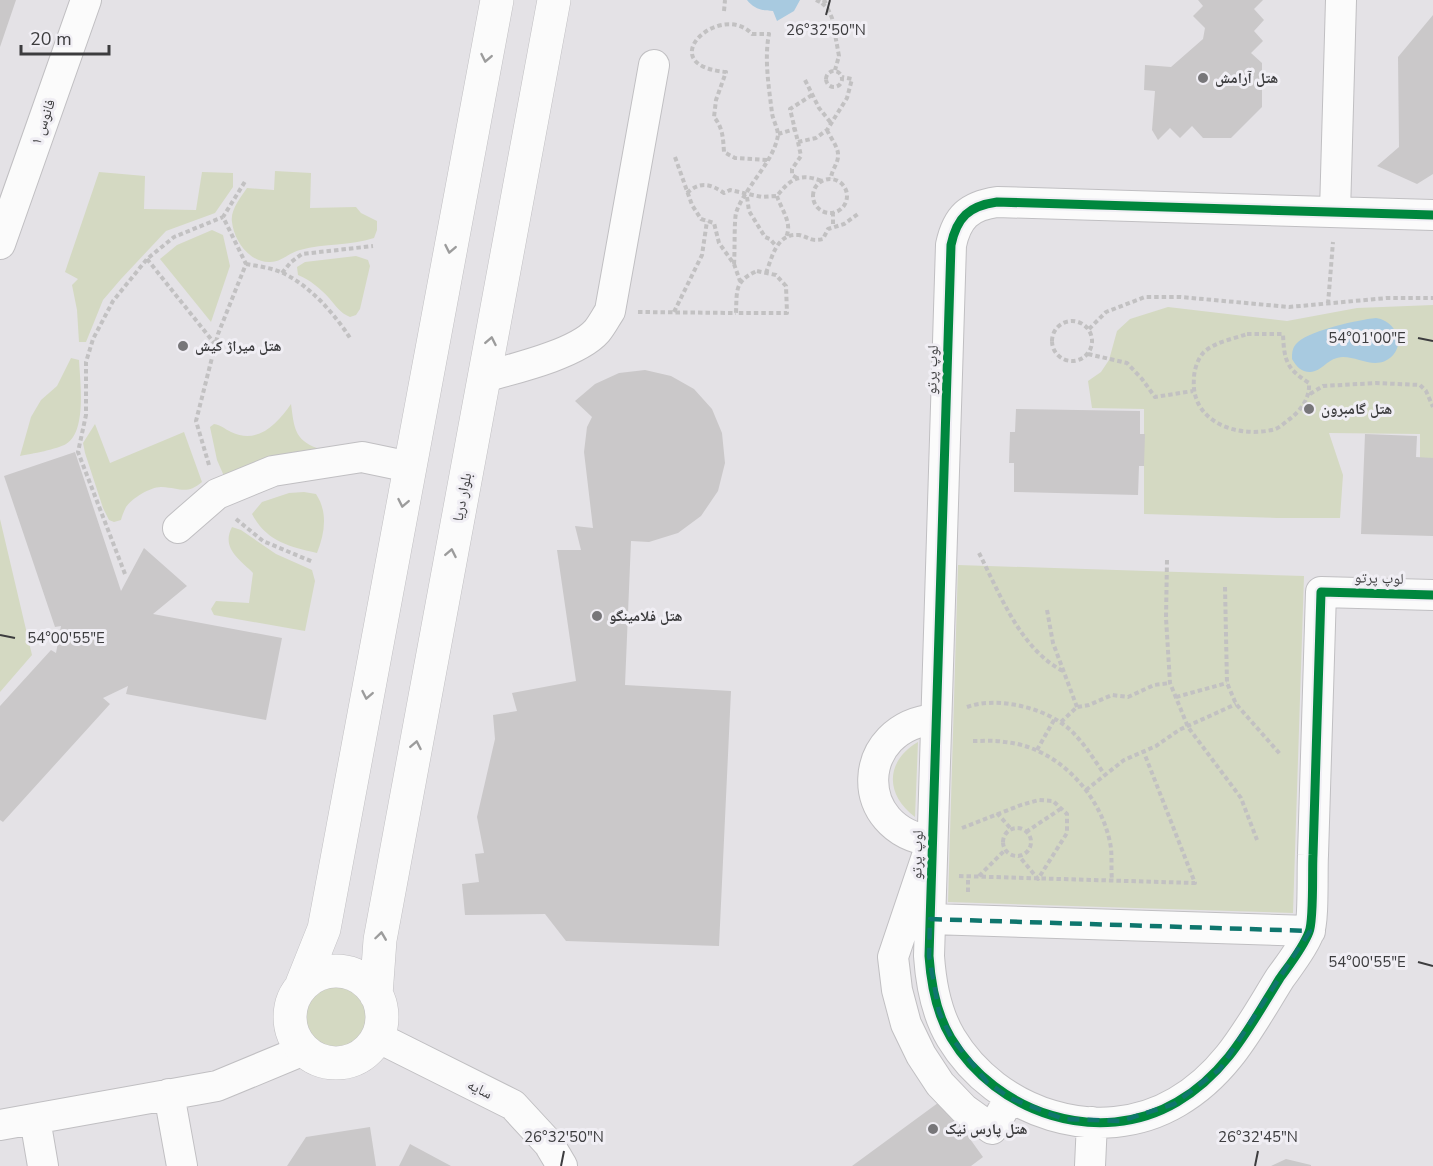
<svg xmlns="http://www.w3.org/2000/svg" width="1433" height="1166" font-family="'Nunito Sans','Noto Naskh Arabic',sans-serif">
<rect width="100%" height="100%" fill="#e4e2e6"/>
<!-- green -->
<path fill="#d4d9c2" d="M275 171 311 173 310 208 356 207 361 213 377 221V230L374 238C350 246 325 243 300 250 290 252 282 262 270 262 250 263 234 241 232 222 230 210 241 197 247 188L274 190Z
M99 172 145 176 144 209 196 210 202 172 233 173V187L215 213 166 231 121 279 103 300 86 342H79L77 310 72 285 78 279 65 272Z
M212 230 223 235 230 266 211 322 160 259 177 245Z
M356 256 368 260 370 266 360 309 356 315 350 317C340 313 336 306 329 298 320 288 310 280 298 275L297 267 305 262Z
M1433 305V458H1420V434L1329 433 1343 475 1340 518H1277L1144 514V409L1092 408 1088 381 1101 372 1109 360 1117 331 1130 319 1168 307 1287 321 1357 308Z
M71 358 79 360C80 381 87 432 66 444 58 449 31 454 20 456L31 417 41 400 57 386Z
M291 404C294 426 294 440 317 448L318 452 224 476 217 460 210 427 214 424C221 425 225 429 231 432 258 445 277 424 291 404Z
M95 424 110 463 184 432 202 482C187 495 180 488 162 487 152 486 132 498 126 507 124 511 122 516 121 520L114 522 109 520 103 508 85 453 83 443Z
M304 492 316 494C328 512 325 533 317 553 289 547 266 541 252 514L262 502 289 493Z
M0 519 32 655 0 692Z
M232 527 241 530 276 554 312 570 315 581 305 631 214 615 211 609 216 601 249 603 253 573C239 559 221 548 232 527Z
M958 565 1304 576 1293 913 948 902Z
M918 742 915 817C885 795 885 761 918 742Z
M303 1017a33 33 0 1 1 66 0a33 33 0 1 1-66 0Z"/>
<!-- water -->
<path fill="#a8cae0" d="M747 0H800L794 11 777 21 773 11C763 11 754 9 747 0Z
M1376 318C1398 321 1408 350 1385 361 1371 367 1357 357 1343 357 1328 357 1322 372 1310 372 1301 372 1296 366 1292 359 1292 353 1292 347 1298 342 1312 330 1357 320 1376 318Z"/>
<!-- building -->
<path fill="#cac8c9" d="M0 0H16L0 47Z
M1198 0H1263L1254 9 1264 20 1254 31 1263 41 1251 53 1262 63V107L1231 138H1203L1192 126 1180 138 1170 128 1158 140 1152 130 1155 91 1144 90 1145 65 1171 67 1203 39 1205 28 1193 16 1203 6Z
M1433 15V174L1417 184 1377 166 1399 147 1398 57Z
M645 370 671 376 694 389 712 409 722 433 725 463 718 491 701 516 678 533 649 542 631 541 625 685 731 691 719 946 566 941 545 914 465 915 462 884 479 882 475 854 484 853 477 817 495 739 493 715 517 711 512 693 576 681 557 550H581L575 526 593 528 584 452 587 427 592 417 575 401 595 384 619 373Z
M1016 409 1140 411V434H1145L1144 466H1139L1138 495 1014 492V463H1009L1010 432H1015Z
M1365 434 1417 436 1416 457 1433 458V536L1361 534Z
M75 452 121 591 144 548 187 586 153 614 282 638 266 720 126 694 128 686 103 698 110 704 3 822 0 820V706L51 650 56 653 61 626 55 627 4 476Z
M942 1100 983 1157 971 1166H852Z
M370 1127 376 1166H287L306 1137Z
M410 1144 451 1166H399Z
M1286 1159 1311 1165V1166H1271Z"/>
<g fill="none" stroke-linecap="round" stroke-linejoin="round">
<defs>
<path id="minor" d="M1335 212 1341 0
M1433 215 997 202C969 206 957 217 951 245L929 956C931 985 936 1013 951 1038 996 1113 1099 1148 1177 1102 1227 1073 1250 1026 1280 978 1290 964 1303 948 1309 932 1314 921 1312 870 1313 855 1316 767 1318 679 1321 592L1433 595
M0 244 86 0
M484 377C513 369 577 354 597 331 602 325 606 317 610 311L654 65
M178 528 217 494 273 471 362 457 410 467
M936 719C855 726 851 830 932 841L893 957 897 990 906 1024 921 1055 940 1084 964 1109 992 1129 1010 1098
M930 919 1310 931
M377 1037 513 1105 549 1144 562 1166
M169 1094 182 1166
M35 1119 43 1166
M0 1125 217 1086 304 1050
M1090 1166 1092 1122"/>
<path id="major" d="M290 1017a46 46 0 1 1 92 0a46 46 0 1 1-92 0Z
M302 984 324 929 497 0
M376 995 380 940 554 0"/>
</defs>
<!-- minor casing -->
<use href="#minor" stroke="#c0bfc2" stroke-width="32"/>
<!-- major casing -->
<use href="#major" stroke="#c0bfc2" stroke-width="34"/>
<!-- path -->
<path stroke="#c2c1c2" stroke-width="4" stroke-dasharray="4.5 3" stroke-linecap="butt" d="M816 0 822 3 828 0
M822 3 828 9 832 18 839 56 835 70
M724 11 725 0
M826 79a8 8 0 1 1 16 0a8 8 0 1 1-16 0Z
M805 80 819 108 831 123
M812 95 790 109 798 142 816 138 827 130 847 98 852 79 842 77
M827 130C830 137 838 147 838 154 839 163 831 170 831 179
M778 134 795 129
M675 157 692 205 701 219 714 223 719 243 734 264 740 281
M797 178 792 175V169L801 156 798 142
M813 196a17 17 0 1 1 34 0a17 17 0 1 1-34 0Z
M687 193C700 181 711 184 724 193L730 190 762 197 777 196C791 178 800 173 822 181
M777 196C781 209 793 223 786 237
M747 197 749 211 765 237 770 239 776 246
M833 212V227
M147 259 215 344
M246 264C258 266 272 268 283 273 310 286 334 313 350 338
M734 264C735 252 734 222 736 213 744 188 774 162 778 135 778 129 773 120 772 113 769 88 764 59 769 34H752C720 0 650 65 726 72L716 100 714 117C723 128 723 138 724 152L735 158 767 160
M757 271 776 275 786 286 787 313H736C737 291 734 281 757 271Z
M282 273 291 262 302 254 373 246
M766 273C772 258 776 233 799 235 809 237 810 242 823 239L828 229 844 224 858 214
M1328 304 1333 242
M638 312 736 313
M674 312 702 255 707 221
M1052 341a20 20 0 1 1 40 0a20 20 0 1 1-40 0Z
M1089 329 1106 312 1145 297H1181L1289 307 1387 298H1433
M1247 334H1283C1284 361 1287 369 1309 383 1310 397 1302 409 1291 418 1285 422 1279 429 1272 430 1235 438 1190 421 1194 378 1194 370 1198 358 1204 352 1215 342 1233 339 1247 334Z
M1088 354 1127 363 1142 379 1155 397 1193 391
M1310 394 1323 386 1376 383 1420 385 1426 391 1433 407
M209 465 196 421 218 334 246 264 223 217 246 180
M236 519 263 541 313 562
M979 553C1000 594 1021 651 1065 672
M1167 560 1166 618 1170 683 1188 727 1241 798 1257 840
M125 574 78 452 86 415V362L93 339 113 301 147 259 174 237 223 217
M1225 587 1227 683 1236 704 1280 754
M1047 610 1053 643 1077 707
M1176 697 1227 683
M967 707C994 697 1036 706 1060 722 1079 734 1092 757 1105 775
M1061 722 1077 707 1089 705 1112 695 1128 697 1154 685 1170 683
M973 741C983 741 994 740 1005 742 1058 747 1103 796 1111 848 1112 859 1111 870 1112 880
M1037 750 1054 720
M1086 790 1124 760 1156 746 1179 730 1236 704
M997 813 1011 829
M962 828 1021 805 1039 800 1053 801 1067 814V833L1038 879 1019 856
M1003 842a14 14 0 1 1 28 0a14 14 0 1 1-28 0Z
M1026 832 1062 808
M959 876 1195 883 1143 750
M979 876 1005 850
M968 892V877"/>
<!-- minor -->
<use href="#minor" stroke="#fbfbfb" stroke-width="30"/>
<!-- major -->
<use href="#major" stroke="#fbfbfb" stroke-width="33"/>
<defs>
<path id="cycleway" d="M1433 215 997 202C969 206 957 217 951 245L929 956C931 985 936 1013 951 1038 996 1113 1099 1148 1177 1102 1227 1073 1250 1026 1280 978 1290 964 1303 948 1309 932 1314 921 1312 870 1313 855 1316 767 1318 679 1321 592L1433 595"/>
</defs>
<!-- cycleway casing -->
<use href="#cycleway" stroke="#f0eef4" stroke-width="13"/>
<!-- cycleway -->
<use href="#cycleway" stroke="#00873e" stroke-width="9"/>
</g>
<!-- one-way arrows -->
<defs><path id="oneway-chevron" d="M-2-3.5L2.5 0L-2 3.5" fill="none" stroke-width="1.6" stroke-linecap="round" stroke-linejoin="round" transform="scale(1.5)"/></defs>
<g stroke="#9c9c9c">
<use href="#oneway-chevron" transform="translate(486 58) rotate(101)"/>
<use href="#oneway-chevron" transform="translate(450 249) rotate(101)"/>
<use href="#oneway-chevron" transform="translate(491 341) rotate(-79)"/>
<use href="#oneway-chevron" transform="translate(403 503) rotate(101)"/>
<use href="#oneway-chevron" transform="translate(451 553) rotate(-79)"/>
<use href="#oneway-chevron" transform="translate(367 695) rotate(101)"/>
<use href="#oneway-chevron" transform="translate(416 745) rotate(-79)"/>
<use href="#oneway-chevron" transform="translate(381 936) rotate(-82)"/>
</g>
<!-- marked area -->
<path fill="none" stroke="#0f766e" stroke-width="4.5" stroke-dasharray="12 8" stroke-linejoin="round" d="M930 919 1310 931 1220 1069 1174 1104 1121 1121 1063 1119 1010 1098 987 1082 951 1037 939 1012 929 956Z"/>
<!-- ticks -->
<path fill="none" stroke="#3c3c3e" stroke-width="2" d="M826 15 830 0M1418 338 1433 341M0 635 15 638M1418 962 1433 966M561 1166 564 1151M1255 1166 1258 1151"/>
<!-- markers -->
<g fill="#777679" stroke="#f0eef4" stroke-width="2">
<circle cx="1203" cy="78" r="6"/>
<circle cx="183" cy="346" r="6"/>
<circle cx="1309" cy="409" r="6"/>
<circle cx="597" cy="616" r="6"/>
<circle cx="933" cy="1129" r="6"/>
</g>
<g text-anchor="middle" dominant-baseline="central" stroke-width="6" stroke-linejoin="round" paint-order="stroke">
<!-- poi labels -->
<g font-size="15" font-weight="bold" fill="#3c3c3e" stroke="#f0eef4" text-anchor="start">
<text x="1215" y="78">هتل آرامش</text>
<text x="195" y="346">هتل میراژ کیش</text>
<text x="1321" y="409">هتل گامبرون</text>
<text x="609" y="616">هتل فلامینگو</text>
<text x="945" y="1129">هتل پارس نیک</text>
</g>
<!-- street labels -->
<g font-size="15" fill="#3c3c3e" stroke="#f0eef4">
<text transform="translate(43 122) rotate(-71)">فانوس ۱</text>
<text transform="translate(932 370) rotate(-88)">لوپ پرتو</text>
<text transform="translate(462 497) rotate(-79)">بلوار دریا</text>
<text transform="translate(1379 578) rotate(2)">لوپ پرتو</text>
<text transform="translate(917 855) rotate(-88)">لوپ پرتو</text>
<text transform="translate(480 1089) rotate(27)">سایه</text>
</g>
</g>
<g font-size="15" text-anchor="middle" fill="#3c3c3e" stroke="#f0eef4" stroke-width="6" stroke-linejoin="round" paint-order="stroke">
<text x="826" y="35">26°32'50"N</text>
<text x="1367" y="343">54°01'00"E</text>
<text x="66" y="643">54°00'55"E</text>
<text x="1367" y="967">54°00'55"E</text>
<text x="564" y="1142">26°32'50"N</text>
<text x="1258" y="1142">26°32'45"N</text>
</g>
<!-- scale -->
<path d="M21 45v9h88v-9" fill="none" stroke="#3c3c3e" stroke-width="3"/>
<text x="30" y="45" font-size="18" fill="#3c3c3e" stroke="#f0eef4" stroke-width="4.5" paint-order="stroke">20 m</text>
</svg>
